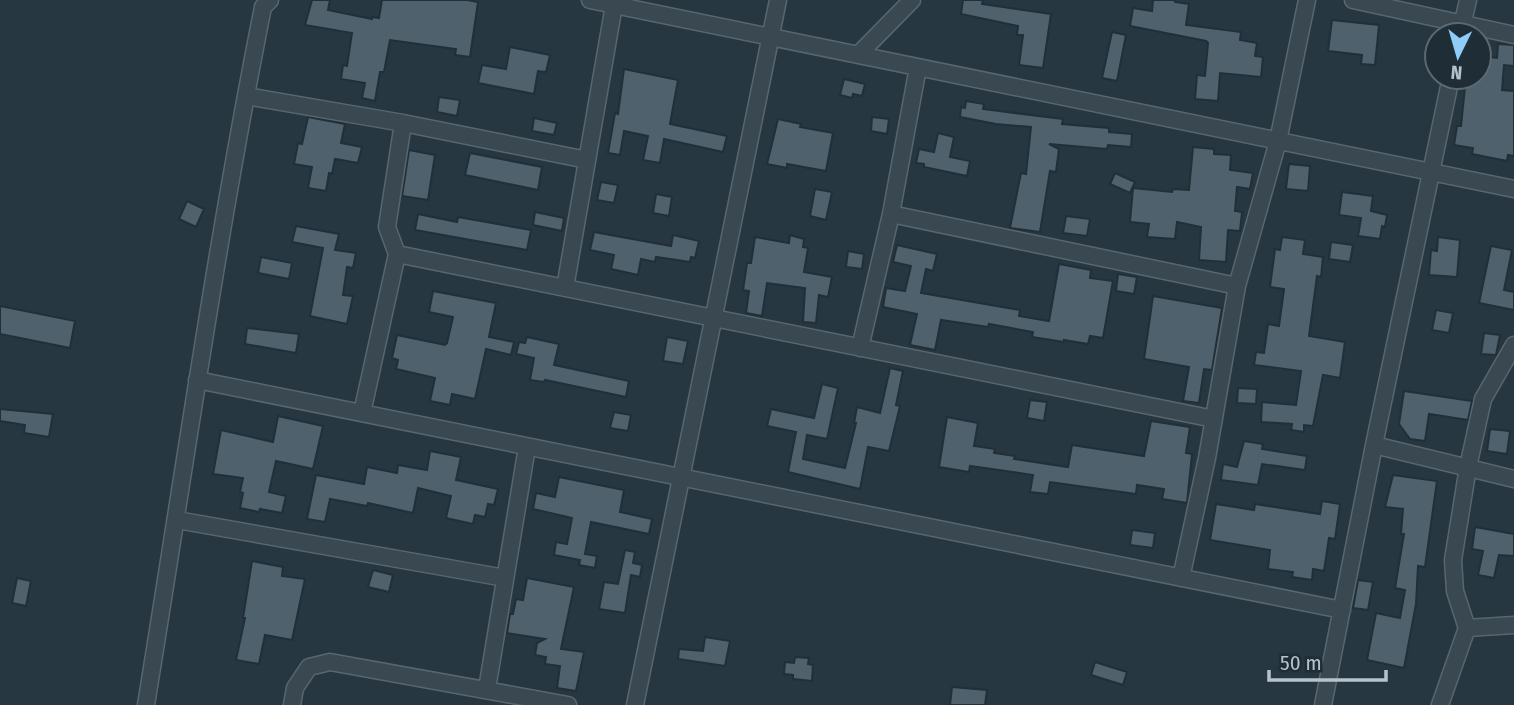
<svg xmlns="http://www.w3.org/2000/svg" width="1514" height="705" font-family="'Fira Sans Condensed',sans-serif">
<rect width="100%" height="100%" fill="#263741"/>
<!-- building -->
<path fill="#4f616c" stroke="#212f38" stroke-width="2" d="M312 0H330L328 10 372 19V17L379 18 382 0H467L478 2 470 57 455 55 456 49 390 40 384 72H380L375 101 362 98 365 83 341 79 343 65 347 66 352 33 305 25Z
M963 0H983L982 4 1051 14 1043 68 1019 65 1023 35H1017L1018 26 961 14Z
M1153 0H1175V2L1189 4 1186 25 1241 32 1240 40 1257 43 1255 56 1263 57 1261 77 1220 73 1218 101 1195 99 1197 75 1205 76 1208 43 1206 41 1130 26 1133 8 1152 11Z
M1332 20 1379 25 1375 65 1361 64 1362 55 1328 51Z
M1112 32 1126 35 1117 81 1102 78Z
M1498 44 1514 45V66L1504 65 1502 90 1514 91V156L1508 155 1507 161 1472 154 1473 148 1454 145 1457 126H1461L1466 77H1479V56L1497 58Z
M510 47 550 55 546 72 538 71 534 94 478 83 482 65 506 69Z
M624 69 678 80 670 124 727 136 723 152 664 139 660 163 643 160 648 136 624 131 620 155 608 153 615 113 618 114Z
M844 79 865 84 862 96 853 94 852 98 840 95Z
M439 97 460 100 457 116 437 112Z
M966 101 984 104 983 109 1063 119 1062 124 1109 128V132L1132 134 1131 147 1108 145 1107 149 1049 144 1059 149 1056 172 1050 171 1040 232 1010 228 1021 173 1026 174 1031 127 996 124 960 117 961 107 965 108Z
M308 117 345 124 341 143 362 147 358 163 335 159 332 174 329 173 326 191 308 188 312 167 294 164 298 143 302 144Z
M872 117 889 119 887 134 871 131Z
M534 118 557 123 554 135 532 131Z
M778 119 801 124 800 127 833 133 826 171 787 164V168L767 164Z
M938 133 954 137 950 157 970 161 967 176 924 167V164L916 163 919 149 934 152Z
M1193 147 1214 149V154L1231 155 1230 170 1253 173 1250 189 1237 187 1235 211 1242 212 1240 231 1228 230 1226 262 1199 260 1201 227 1177 222 1175 239 1147 237 1149 224 1130 222 1133 188 1172 192 1173 189 1189 190Z
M409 150 435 155 428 200 402 196Z
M470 153 542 167 538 190 465 175Z
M1289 164 1310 166 1308 191 1286 189Z
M1115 173 1135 182 1130 193 1110 184Z
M601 182 618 185 614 203 597 200Z
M815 189 832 192 826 220 810 216Z
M1342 192 1373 196 1371 211 1387 215 1385 227 1382 226 1380 239 1358 236 1361 218 1339 215Z
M656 194 672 197 669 216 653 213Z
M187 201 204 209 196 227 179 219Z
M535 212 564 218 562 231 533 225Z
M418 214 457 222 458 217 531 230 527 250 415 230Z
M1066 216 1090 219 1087 236 1063 233Z
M296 226 339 234 335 250 356 253 353 268 347 267 343 295 353 296 347 324 310 316 323 248 292 242Z
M594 232 671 246 673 235 699 241 695 258 691 257 690 262 656 257 655 262 641 259 638 275 611 269 614 255 590 250Z
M790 235 804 239 803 247 808 248 804 272 832 277 828 297 819 295 816 323 803 322 805 288 767 283 762 316 746 313 749 291 743 290 747 263H751L755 237 789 243Z
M1282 237 1305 240 1303 254 1323 257 1321 277 1317 276 1309 336 1345 342 1340 378 1323 375 1313 426 1304 425V432L1291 430 1292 424 1261 422 1262 402 1296 405 1301 371 1254 365 1256 352 1264 353 1268 324 1279 326 1284 289 1270 287 1275 249 1280 250Z
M1438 237 1460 240 1457 277 1429 275 1431 250 1437 251Z
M1331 242 1353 245 1350 262 1329 259Z
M897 245 937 254 933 271 926 269 921 293 1020 310 1019 316 1049 321 1059 264 1091 270 1090 278 1113 281 1103 338 1090 336 1088 344 1064 340V342L1032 337 1033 332 989 324 988 327 941 320 935 350 910 345 917 314 883 307 886 288 905 291 911 266 893 262Z
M1491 246 1512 250 1504 290 1514 292V310L1479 303Z
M848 251 864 254 862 269 846 267Z
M261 257 292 263 289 279 258 273Z
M1118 274 1137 277 1134 294 1116 291Z
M433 291 496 303 489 337 514 342 511 355 486 349 475 399 452 394 450 405 430 401 435 378 396 369 398 360 392 358 397 335 445 345 447 343 453 317 429 312Z
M1153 296 1222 308 1212 370 1204 369 1199 403 1183 401 1189 367 1144 359Z
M0 306 75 321 70 348 0 334Z
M1436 310 1453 313 1449 333 1432 330Z
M247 328 299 334 296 353 245 344Z
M1484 333 1500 335 1496 355 1481 354Z
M527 337 559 344 554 365 629 381 626 397 545 380 544 382 530 380 534 358 516 354 519 342 525 343Z
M667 337 688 341 683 364 663 361Z
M890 368 903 371 896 405 900 406 889 451 868 447 860 489 788 472 796 432 767 426 771 409 814 418 822 384 838 388 827 439 807 435 803 459 845 468 856 423H854L857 407 880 413Z
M1238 388 1257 389 1256 404 1237 403Z
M1404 391 1472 401 1468 420 1429 414 1425 441 1410 439 1399 424Z
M1030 400 1047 402 1044 421 1027 418Z
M0 409 53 414 49 437 24 433 25 425 0 421Z
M614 412 631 415 628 431 610 428Z
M278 416 323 426 313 469 276 461 269 492 286 496 282 513 260 509 259 512 240 508 243 493 240 492 243 478 213 474 221 430 273 442Z
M947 417 978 423 974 446 995 449 994 453 1015 456 1014 459 1068 467 1072 445 1144 456 1151 421 1190 427 1186 453 1192 454 1187 503 1162 499 1164 489 1137 485 1136 494 1050 482 1048 494 1030 492 1033 475 970 466 969 472 939 467Z
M1490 429 1510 431 1507 454 1487 451Z
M1244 441 1263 444 1262 449 1307 456 1305 470 1262 464 1258 485 1221 480 1223 464 1237 467Z
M430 451 461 457 456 480 498 489 494 505 488 504 485 517 475 515 473 524 446 518 451 496 418 488 413 513 368 503 367 506 330 499 325 522 307 519 316 475 364 484 367 467 397 473 398 465 427 470Z
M1393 475 1437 481 1425 567 1418 566 1416 604 1404 668 1367 660 1376 613 1400 618 1405 590 1395 588 1404 534H1401L1403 509 1385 507Z
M559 477 624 490 620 512 652 519 649 534 591 522 585 554 597 556 595 568 579 565 580 560 554 555 556 542 567 544 572 518 533 509 536 493 555 497Z
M1322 501 1340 504 1335 539 1329 538 1324 571 1313 569 1312 580 1292 577 1293 572 1268 569 1270 550 1210 540 1216 504 1254 510 1255 504 1320 514Z
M1475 527 1514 534V556L1499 555 1494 578 1478 575 1483 551 1472 549Z
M1132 530 1155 533 1153 548 1130 545Z
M625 550 635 552 633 563 642 565 640 577 631 575 625 613 599 609 604 582 618 584Z
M252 561 283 567 282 576 305 579 292 640 265 635 259 664 236 660 245 618H243Z
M373 570 393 575 389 592 368 587Z
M17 578 31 581 26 606 12 603Z
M527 578 574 587 561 649 584 652 576 691 557 688 560 666 545 664 546 657 535 655 537 643 545 639 507 633 510 614H513L516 599 523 600Z
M1358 580 1373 582 1368 610 1353 608Z
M705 637 730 641 725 666 678 659 679 649 703 651Z
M795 657 809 658 808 664 813 665 812 681 793 679V675L784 674 785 662 794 663Z
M1095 662 1127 672 1123 685 1091 675Z
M952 687 987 690 985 705H950Z"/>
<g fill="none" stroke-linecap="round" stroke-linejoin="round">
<defs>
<path id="minor" d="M590 0 1514 189
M1353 0 1514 35
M1460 35 1468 0
M858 55 912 0
M246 96 403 123 587 160
M891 214 1237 286
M397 254 1214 419
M565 288 614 5
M860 348 891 214 918 67
M197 380 1342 610
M362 413 397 254 387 227 403 123
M1374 445 1514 479
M177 520 505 578
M1181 578 1207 458 1237 286 1278 141 1307 0
M1467 628 1514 625
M487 689 527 447
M146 705C184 472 217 238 263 7L270 0
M292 705 295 688 309 667 330 662 568 705
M635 705 778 0
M1323 705 1374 445 1451 77
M1440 705 1467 628 1455 591 1453 560 1468 467 1483 399 1514 345"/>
</defs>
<!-- minor casing -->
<use href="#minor" stroke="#58666e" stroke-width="19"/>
<!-- minor -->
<use href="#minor" stroke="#3a4851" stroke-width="16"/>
</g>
<!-- north arrow -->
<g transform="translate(1458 56) rotate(185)"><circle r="33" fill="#1f2d36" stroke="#5c6972" stroke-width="2"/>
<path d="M0-5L12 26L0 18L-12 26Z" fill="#8fcdf8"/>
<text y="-10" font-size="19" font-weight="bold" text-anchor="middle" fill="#b7c3cb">N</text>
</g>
<!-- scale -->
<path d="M1269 670v10h117v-10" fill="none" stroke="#b7c3cb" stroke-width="3.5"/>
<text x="1280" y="670" font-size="21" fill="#b7c3cb" stroke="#1f2d36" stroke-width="5" paint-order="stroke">50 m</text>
</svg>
